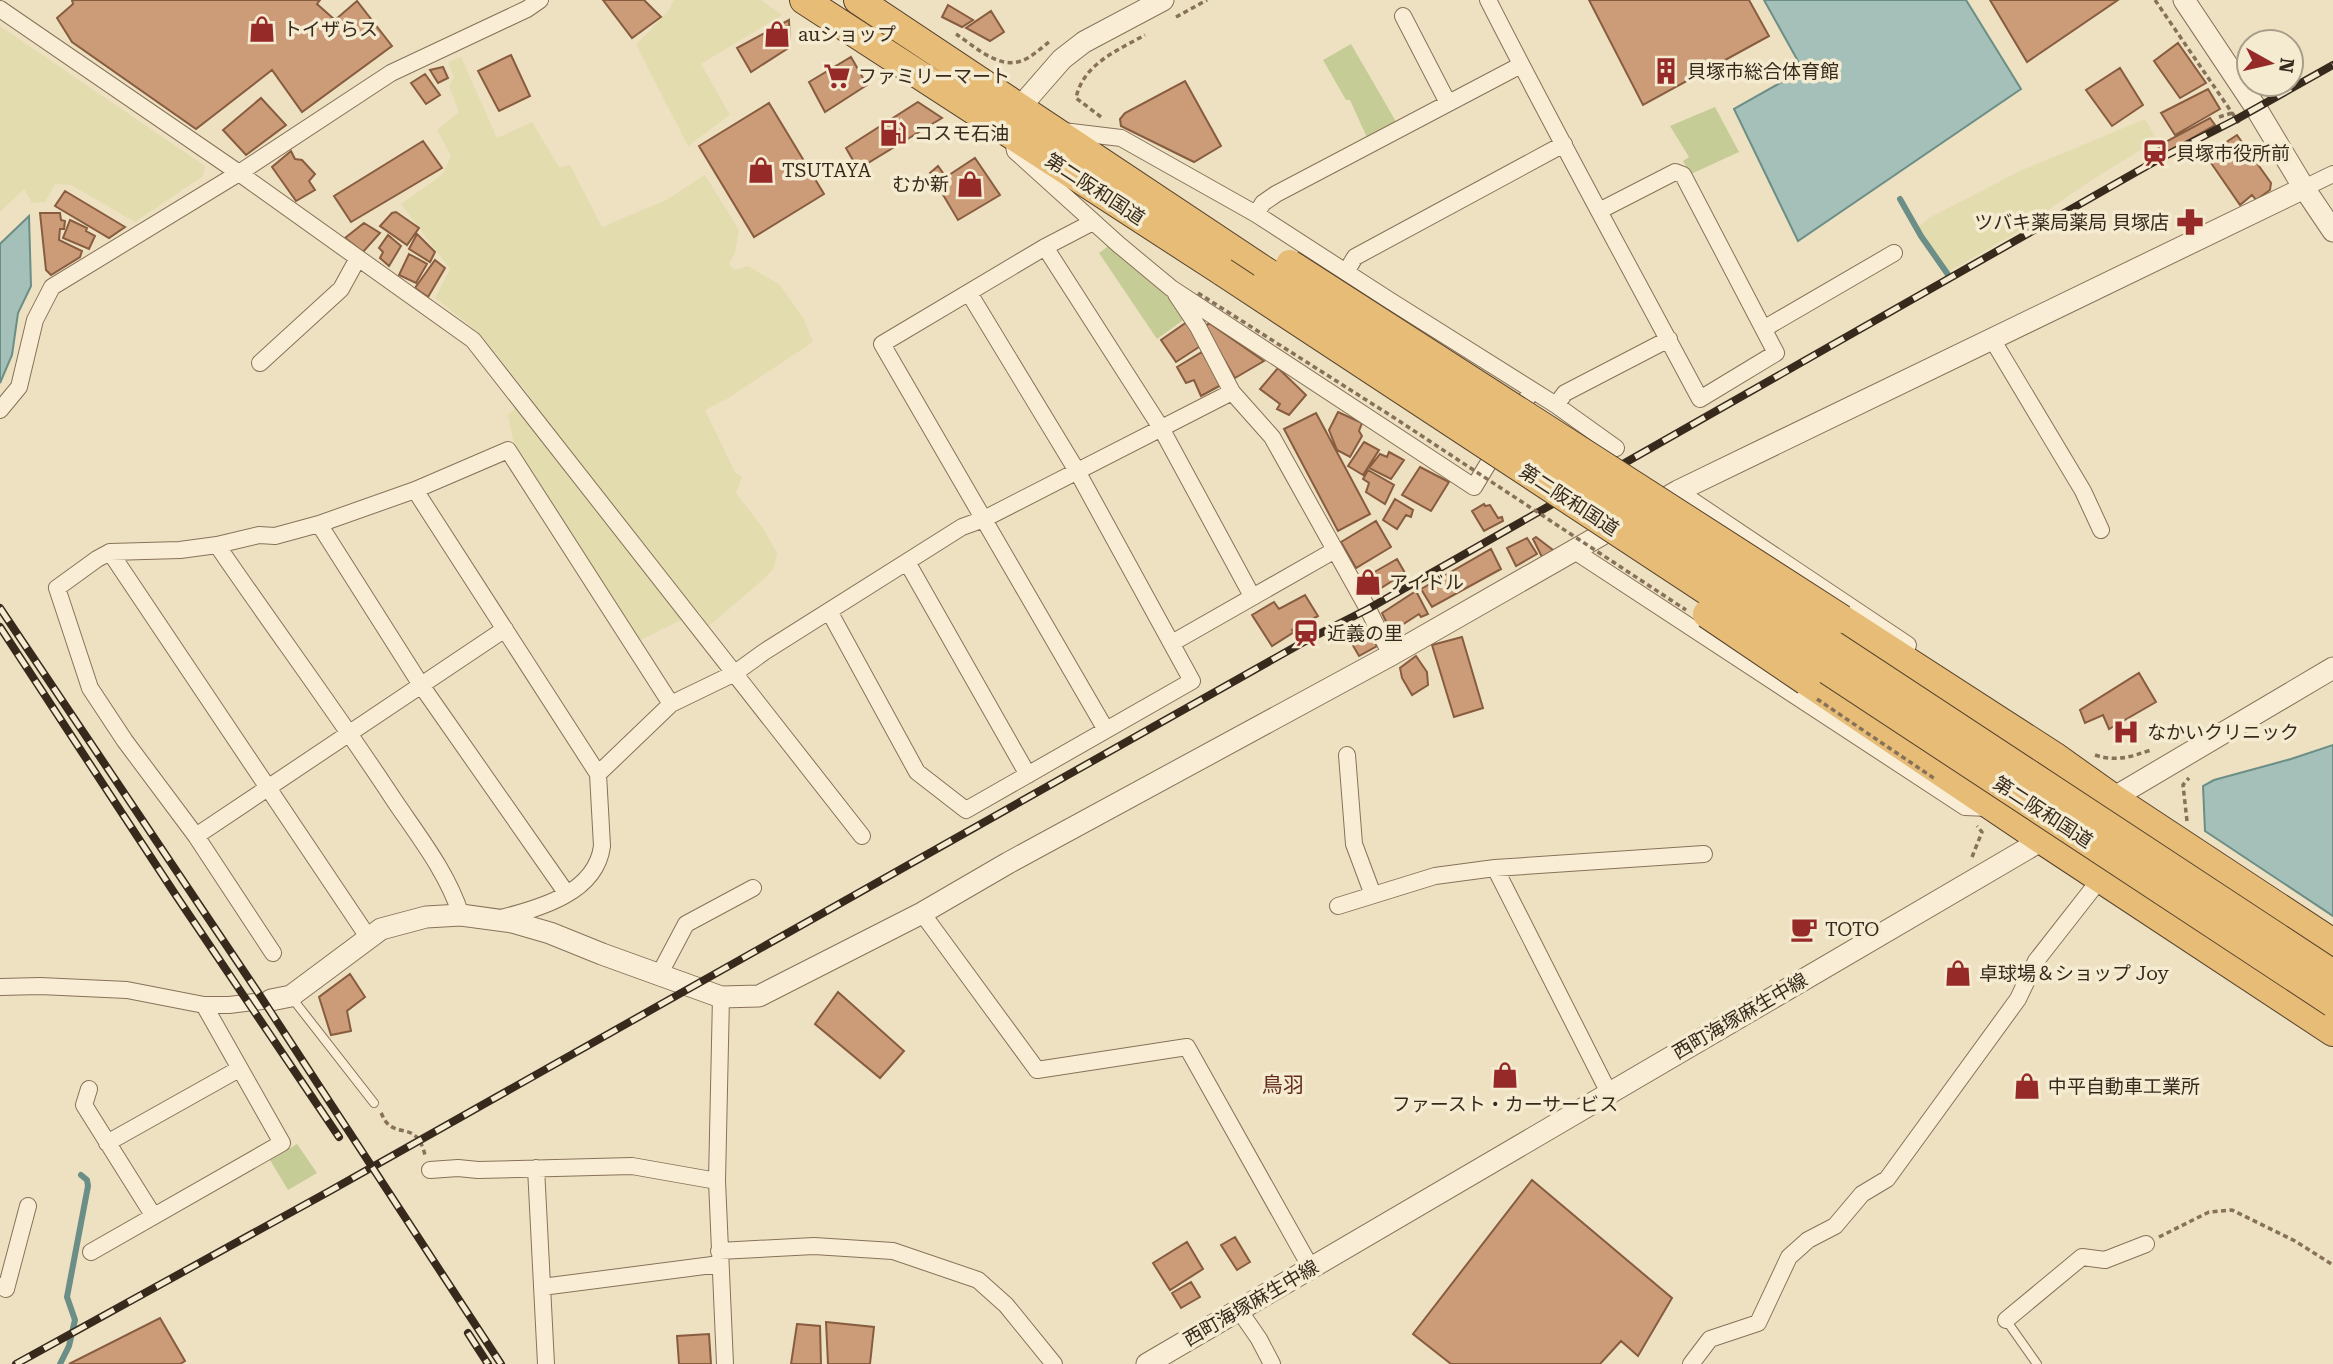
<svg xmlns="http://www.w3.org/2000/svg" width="2333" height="1364" font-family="'Roboto Serif','Noto Sans JP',serif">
<rect width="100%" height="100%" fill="#eee1c2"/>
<!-- farmland -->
<path fill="#e3dcaf" d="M674 0H761L782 15 701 64 730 115 688 146 636 45 668 11Z
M0 26 205 166 203 176 135 222 71 185 55 184 45 202 32 203 24 189 0 212Z
M461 57 497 138 532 122 559 167 570 165 602 227 666 200 705 175 739 230 735 253 729 264 734 270 748 266 780 285 804 319 813 342 727 399 705 410 735 472 742 477 736 493 763 528 777 553 774 568 766 577 708 627 699 611 637 642 514 445 508 415 529 395 479 333 435 298 450 269 401 204 442 175 451 156 437 130 459 112 449 86 454 77 448 62Z
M2145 119 2157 140 2089 182 2051 208 2040 219 1948 272 1918 227 1929 218 2020 171Z"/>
<!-- green -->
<path fill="#c5cc96" d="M1351 44 1398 125 1369 142 1350 100H1346L1323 60Z
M1715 107 1739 152 1691 174 1683 161 1689 157 1670 126Z
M1113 243 1170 289 1189 316 1157 339 1099 253Z
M297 1144 317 1173 288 1190 270 1160Z"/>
<!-- water -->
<path fill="#a4c0b8" stroke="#6b8e86" stroke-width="2" d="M1764 0H1966L2021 89 1798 241 1734 109 1803 70Z
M29 216 31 286 18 313 12 355 0 383V244Z
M2333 745V916L2205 831 2203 786 2214 780 2291 759Z"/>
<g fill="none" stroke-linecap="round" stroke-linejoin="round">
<!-- stream -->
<path stroke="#6b8e86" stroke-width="6" d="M1900 199 1921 236 1949 276
M60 1364 69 1346 75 1320 67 1297 88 1186 87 1180 81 1175"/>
</g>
<!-- building -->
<path fill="#cc9c78" stroke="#875c3f" stroke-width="2" d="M72 0H320L317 4 335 20 357 1 392 46 302 112 272 70 196 129 72 42 57 18 73 4Z
M603 0H644L661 17 632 38Z
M1589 0H1749L1769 36 1643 105Z
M1990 0H2118L2027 62Z
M948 5 973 20 962 27 942 17Z
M991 11 1004 32 990 41 966 28Z
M789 20 790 47 751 72 737 48Z
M2178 43 2206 83 2180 98 2154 61Z
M511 55 530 96 499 111 478 71Z
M851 57 867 85 825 112 809 82Z
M443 67 448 78 438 83 430 70Z
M2120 68 2143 105 2112 126 2086 90Z
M425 74 440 95 426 104 411 83Z
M1185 81 1221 146 1194 162 1121 126 1120 119 1125 113Z
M2208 89 2220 109 2175 135 2161 113Z
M261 98 286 125 246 155 223 130Z
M918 102 942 118 858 169 846 148Z
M769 103 824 194 754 237 699 146Z
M2210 118 2215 125 2164 154 2158 146Z
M2237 135 2271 183 2270 190 2256 200 2252 195 2240 205 2209 160 2214 156 2211 152Z
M423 141 442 168 351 222 334 196Z
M291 151 295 159 302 160 315 174 309 181 315 190 296 201 272 167Z
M975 158 1000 195 958 220 930 173 938 166 946 177Z
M65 191 125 227 109 238 55 206Z
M396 212 419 228 407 245 380 226 392 213Z
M40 213H60L61 220 65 221 64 229H60L59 240 82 251 80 257 51 275 46 270Z
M70 220 87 228 86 231 95 236 89 249 63 238Z
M364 223 380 233 363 252 345 238Z
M417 234 435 252 430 262 409 249Z
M388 235 401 246 389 266 380 258 383 252 379 248Z
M409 254 427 264 416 283 399 275Z
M435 260 445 268 428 297 415 288Z
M1187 322 1202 345 1176 362 1161 340Z
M1209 323 1264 361 1235 378 1205 327Z
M1202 352 1221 385 1201 396 1194 380 1186 383 1177 367Z
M1278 368 1306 395 1289 415 1277 409 1280 404 1260 389Z
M1338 412 1362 423 1359 431 1362 436 1350 457 1337 450 1329 430Z
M1316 413 1370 514 1338 531 1284 429Z
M1364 442 1379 450 1363 475 1348 466Z
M1389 452 1404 460 1391 479 1369 468 1380 454 1387 457Z
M1420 467 1449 482 1431 511 1402 495Z
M1368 470 1394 485 1385 504 1366 492 1369 483 1363 479Z
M1395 499 1413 510 1411 517 1406 515 1397 529 1383 520Z
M1484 504 1485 506 1490 505 1498 518 1502 517 1503 521 1484 531 1472 511Z
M1376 521 1391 547 1356 568 1341 542Z
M1536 537 1557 553 1543 559 1533 539Z
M1527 538 1537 554 1516 566 1507 548Z
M1491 549 1501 569 1432 607 1421 589Z
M1397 559 1405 573 1373 593 1364 578Z
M1416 591 1428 614 1421 617 1419 614 1391 632 1382 613Z
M1305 595 1318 616 1292 630 1294 632 1272 646 1252 615 1274 602 1279 609Z
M1365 624 1377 646 1359 656 1347 635Z
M1462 637 1483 708 1454 717 1432 645Z
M1416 656 1427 672 1428 685 1412 695 1402 678 1400 668Z
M2139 673 2156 702 2109 729 2103 715 2085 723 2080 710Z
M350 974 365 997 347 1011 351 1031 331 1035 319 997Z
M838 992 904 1051 880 1078 815 1024Z
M1532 1180 1672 1298 1638 1356 1621 1341 1600 1364H1451L1413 1334Z
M1235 1237 1250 1262 1237 1270 1221 1245Z
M1187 1242 1203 1269 1170 1290 1153 1263Z
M1191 1282 1200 1297 1181 1308 1172 1293Z
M160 1318 185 1361 180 1364H69Z
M826 1322 874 1327 870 1364H828Z
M797 1324 820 1326 821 1364H791Z
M709 1334 711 1364H679L677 1336Z"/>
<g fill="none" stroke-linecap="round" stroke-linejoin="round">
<defs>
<path id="service" d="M292 998 374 1103
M2006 1320 2037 1364"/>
<path id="minor" d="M1488 0C1556 134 1629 266 1700 399L1776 353 1683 175 1675 172 1599 211
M0 9 239 173 473 340 862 836
M1403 16 1448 103
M1063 131 1121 138 1256 214 1389 300 1556 405 1616 448
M1014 146 1015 151 1118 244 1171 288 1474 487 1498 447
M2304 188 2333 174
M1256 214 1263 203 1276 194 1521 65
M1093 222 1045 247 882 344 1106 730
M1045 247 1161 428 1252 596
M1346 272 1355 257 1564 144
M1176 294 1198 327 1232 392 1272 437 1368 609 1391 655
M1765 328 1894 253
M1992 339 2083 491 2101 530
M260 363 341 289 358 258
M1556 405 1565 393 1669 339
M0 410 19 387 35 320 52 287 239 173 391 73 527 9 540 0
M1516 416 1532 390
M415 490 598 774
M1678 491 1908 645
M319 524 421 685 567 894
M217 545C275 630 337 713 394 800 419 837 447 872 461 915
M1573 550 1965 807 1988 808
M110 552 368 937
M907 562 1028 775
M829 611 917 772 966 810 1192 681 1077 471 969 293
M1172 643 1335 550
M1347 755 1354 844 1373 895
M196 836 505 629
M1495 868 1609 1093
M1338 906 1435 876 1495 868 1704 854
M922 913 1037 1070 1187 1047 1311 1268
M501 918C540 908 596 893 602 846L598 774 671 704 735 673 764 652 962 527 984 519 1232 392
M273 953 196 836 125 741 90 688 57 588 97 559 110 552 180 550 217 545 259 535 275 536 319 524 415 490 508 450 671 704
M659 975 686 924 753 888
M0 987 40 986 127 990 204 1005H229L271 1000
M721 997 717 1181 725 1364
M89 1089 84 1105 153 1215
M107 1143 239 1069
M536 1168 546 1364
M430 1170 458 1168 478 1170 632 1166 717 1181
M719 1251 814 1246 893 1251 978 1280 1006 1305 1054 1364
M91 1252 282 1143 204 1005
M0 1286 6 1289 28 1206
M542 1287 720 1264
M1239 1310 1259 1339 1272 1364
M2006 1320 2082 1257 2105 1260 2146 1244
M1691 1364 1710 1339 1758 1323 1789 1257 1808 1240 1835 1226 1862 1194 1887 1179 2018 999 2036 961 2101 878"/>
<path id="tertiary" d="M2184 0 2256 108 2304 188 2333 231
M1016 120 1021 106 1062 59 1084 42 1163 0
M2103 804 2333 668
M271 1000 291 996 381 929 426 917 461 915 512 922 550 933 602 954 721 997 759 996 922 913 1008 863 1391 655 1678 491 2304 188
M1147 1364 2054 833"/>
<path id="trunk" d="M804 0 1223 272
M858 0 1268 273
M1842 619 2054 756 2113 798 2333 943
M1806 681 2042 840 2333 1032"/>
</defs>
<!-- service casing -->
<use href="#service" stroke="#877259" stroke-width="10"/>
<!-- minor casing -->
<use href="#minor" stroke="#877259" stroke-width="18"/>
<!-- tertiary casing -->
<use href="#tertiary" stroke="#877259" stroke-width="23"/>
<!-- trunk casing -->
<use href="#trunk" stroke="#55402d" stroke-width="30"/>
<!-- path -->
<path stroke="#877259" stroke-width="3.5" stroke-dasharray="5 3.5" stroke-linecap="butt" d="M2155 0 2239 123
M1176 17 1207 0
M956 34C974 46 998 69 1021 61 1031 58 1041 48 1049 42
M1101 117 1076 98C1083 64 1118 50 1145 35
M2219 117 2232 113
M2095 755C2116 762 2130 757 2151 750
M2187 821 2183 785 2189 778
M1972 857 1982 832 1977 826
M381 1113C383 1116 384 1120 387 1123 400 1137 417 1122 425 1155
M2159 1237 2209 1212 2232 1210 2295 1241 2333 1265"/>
<!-- service -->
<use href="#service" stroke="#f9eed5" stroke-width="8"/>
<!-- minor -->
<use href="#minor" stroke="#f9eed5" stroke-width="16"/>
<!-- tertiary -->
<use href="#tertiary" stroke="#f9eed5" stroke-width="21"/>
<!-- trunk -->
<use href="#trunk" stroke="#e7bc76" stroke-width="28"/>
<defs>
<path id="rail" d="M0 608 257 991 501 1364
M0 627 177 897 339 1137
M468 1333 488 1364
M16 1364 328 1192 1309 639 1368 609 2159 159 2237 119 2333 65"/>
</defs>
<!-- rail casing -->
<use href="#rail" stroke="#372a1d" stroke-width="8"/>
<!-- rail -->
<use href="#rail" stroke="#f5ebd1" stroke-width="5" stroke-dasharray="16" stroke-linecap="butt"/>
<defs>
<path id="trunk-bridge" d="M1290 264 1842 619
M1223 272 2333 1003
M1268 273 2333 974
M1707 614 1806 681"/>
</defs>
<!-- trunk-bridge casing -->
<use href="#trunk-bridge" stroke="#55402d" stroke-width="30" stroke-linecap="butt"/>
<!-- path-bridge -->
<path stroke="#877259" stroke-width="3.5" stroke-dasharray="5 3.5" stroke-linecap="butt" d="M1198 293 1393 417 1686 610
M1817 699 1935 779"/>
<!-- trunk-bridge -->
<use href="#trunk-bridge" stroke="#e7bc76" stroke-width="28"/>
</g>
<!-- icons -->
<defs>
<symbol id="shop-bare" viewBox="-9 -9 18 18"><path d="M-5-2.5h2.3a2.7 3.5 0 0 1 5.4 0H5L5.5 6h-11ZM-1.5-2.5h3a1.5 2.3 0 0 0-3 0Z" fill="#962a29" stroke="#f5ebd1" stroke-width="2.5" paint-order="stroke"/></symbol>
<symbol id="building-bare" viewBox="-9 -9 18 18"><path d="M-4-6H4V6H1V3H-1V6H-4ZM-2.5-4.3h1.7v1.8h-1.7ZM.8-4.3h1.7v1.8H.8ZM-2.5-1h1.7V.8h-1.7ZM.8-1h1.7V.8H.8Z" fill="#962a29" stroke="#f5ebd1" stroke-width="2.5" paint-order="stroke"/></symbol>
<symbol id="supermarket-bare" viewBox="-9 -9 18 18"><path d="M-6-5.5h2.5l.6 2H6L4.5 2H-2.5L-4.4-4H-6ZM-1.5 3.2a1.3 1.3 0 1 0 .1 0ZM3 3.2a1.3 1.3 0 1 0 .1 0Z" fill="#962a29" stroke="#f5ebd1" stroke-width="2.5" paint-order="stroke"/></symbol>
<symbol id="fuel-bare" viewBox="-9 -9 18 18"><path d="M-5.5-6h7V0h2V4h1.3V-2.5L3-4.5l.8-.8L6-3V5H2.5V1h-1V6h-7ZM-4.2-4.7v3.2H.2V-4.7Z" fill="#962a29" stroke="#f5ebd1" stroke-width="2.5" paint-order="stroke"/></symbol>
<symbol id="station-bare" viewBox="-9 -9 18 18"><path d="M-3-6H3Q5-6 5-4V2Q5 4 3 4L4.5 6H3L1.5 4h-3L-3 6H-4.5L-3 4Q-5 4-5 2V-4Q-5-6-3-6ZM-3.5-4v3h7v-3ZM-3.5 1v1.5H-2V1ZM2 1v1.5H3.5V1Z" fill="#962a29" stroke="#f5ebd1" stroke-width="2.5" paint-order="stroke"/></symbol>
<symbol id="pharmacy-bare" viewBox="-9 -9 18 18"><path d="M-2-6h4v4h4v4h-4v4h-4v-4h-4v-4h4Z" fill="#962a29" stroke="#f5ebd1" stroke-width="2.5" paint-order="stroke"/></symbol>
<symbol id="hospital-bare" viewBox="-9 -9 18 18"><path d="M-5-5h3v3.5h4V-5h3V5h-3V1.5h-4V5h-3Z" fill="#962a29" stroke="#f5ebd1" stroke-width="2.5" paint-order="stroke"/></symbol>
<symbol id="cafe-bare" viewBox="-9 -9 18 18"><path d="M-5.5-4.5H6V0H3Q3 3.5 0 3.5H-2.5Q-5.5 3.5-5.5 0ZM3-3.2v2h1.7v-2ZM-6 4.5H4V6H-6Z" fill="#962a29" stroke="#f5ebd1" stroke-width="2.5" paint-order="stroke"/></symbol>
</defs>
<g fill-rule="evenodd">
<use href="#shop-bare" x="243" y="10" width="38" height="38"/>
<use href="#shop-bare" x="758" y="15" width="38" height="38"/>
<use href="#building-bare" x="1647" y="52" width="38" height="38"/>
<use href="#supermarket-bare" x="818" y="57" width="38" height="38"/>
<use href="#fuel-bare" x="874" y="114" width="38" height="38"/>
<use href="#station-bare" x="2136" y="134" width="38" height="38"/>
<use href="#shop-bare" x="742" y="151" width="38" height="38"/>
<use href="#shop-bare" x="951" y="165" width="38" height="38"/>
<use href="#pharmacy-bare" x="2171" y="203" width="38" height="38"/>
<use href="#shop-bare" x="1349" y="563" width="38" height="38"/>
<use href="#station-bare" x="1287" y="614" width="38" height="38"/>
<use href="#hospital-bare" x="2107" y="713" width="38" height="38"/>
<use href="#cafe-bare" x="1785" y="910" width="38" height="38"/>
<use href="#shop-bare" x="1939" y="954" width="38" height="38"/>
<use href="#shop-bare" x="1486" y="1056" width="38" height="38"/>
<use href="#shop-bare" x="2008" y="1067" width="38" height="38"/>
</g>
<g text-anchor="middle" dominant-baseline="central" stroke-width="7" stroke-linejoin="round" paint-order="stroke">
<!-- poi labels -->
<g font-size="19" fill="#372a1d" stroke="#f5ebd1" text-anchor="start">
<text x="283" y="29">トイザらス</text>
<text x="798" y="34">auショップ</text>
<text x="1687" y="71">貝塚市総合体育館</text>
<text x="858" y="76">ファミリーマート</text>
<text x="914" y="133">コスモ石油</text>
<text x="2176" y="153">貝塚市役所前</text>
<text x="782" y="170">TSUTAYA</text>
<text x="949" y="184" text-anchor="end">むか新</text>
<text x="2169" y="222" text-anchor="end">ツバキ薬局薬局 貝塚店</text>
<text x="1389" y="582">アイドル</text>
<text x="1327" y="633">近義の里</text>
<text x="2147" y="732">なかいクリニック</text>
<text x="1825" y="929">TOTO</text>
<text x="1979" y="973">卓球場＆ショップ Joy</text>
<text x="2048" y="1086">中平自動車工業所</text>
<text x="1505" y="1104" text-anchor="middle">ファースト・カーサービス</text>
</g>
<!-- street labels -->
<g font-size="19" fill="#372a1d" stroke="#f5ebd1">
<text transform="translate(1095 189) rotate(33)">第二阪和国道</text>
<text transform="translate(1569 500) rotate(33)">第二阪和国道</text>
<text transform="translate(2043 812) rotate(33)">第二阪和国道</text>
<text transform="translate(1740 1016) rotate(-30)">西町海塚麻生中線</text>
<text transform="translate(1251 1303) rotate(-30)">西町海塚麻生中線</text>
</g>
<!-- neighbourhood labels -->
<g font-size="21" fill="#642c1d" stroke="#f5ebd1">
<text x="1283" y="1085">鳥羽</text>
</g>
</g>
<!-- north arrow -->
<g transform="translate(2270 63) rotate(98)"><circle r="33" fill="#f5ebd1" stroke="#a99e89" stroke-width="2"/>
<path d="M0-5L12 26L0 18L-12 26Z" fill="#962a29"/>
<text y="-10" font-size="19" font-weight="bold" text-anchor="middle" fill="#372a1d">N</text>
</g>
</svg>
